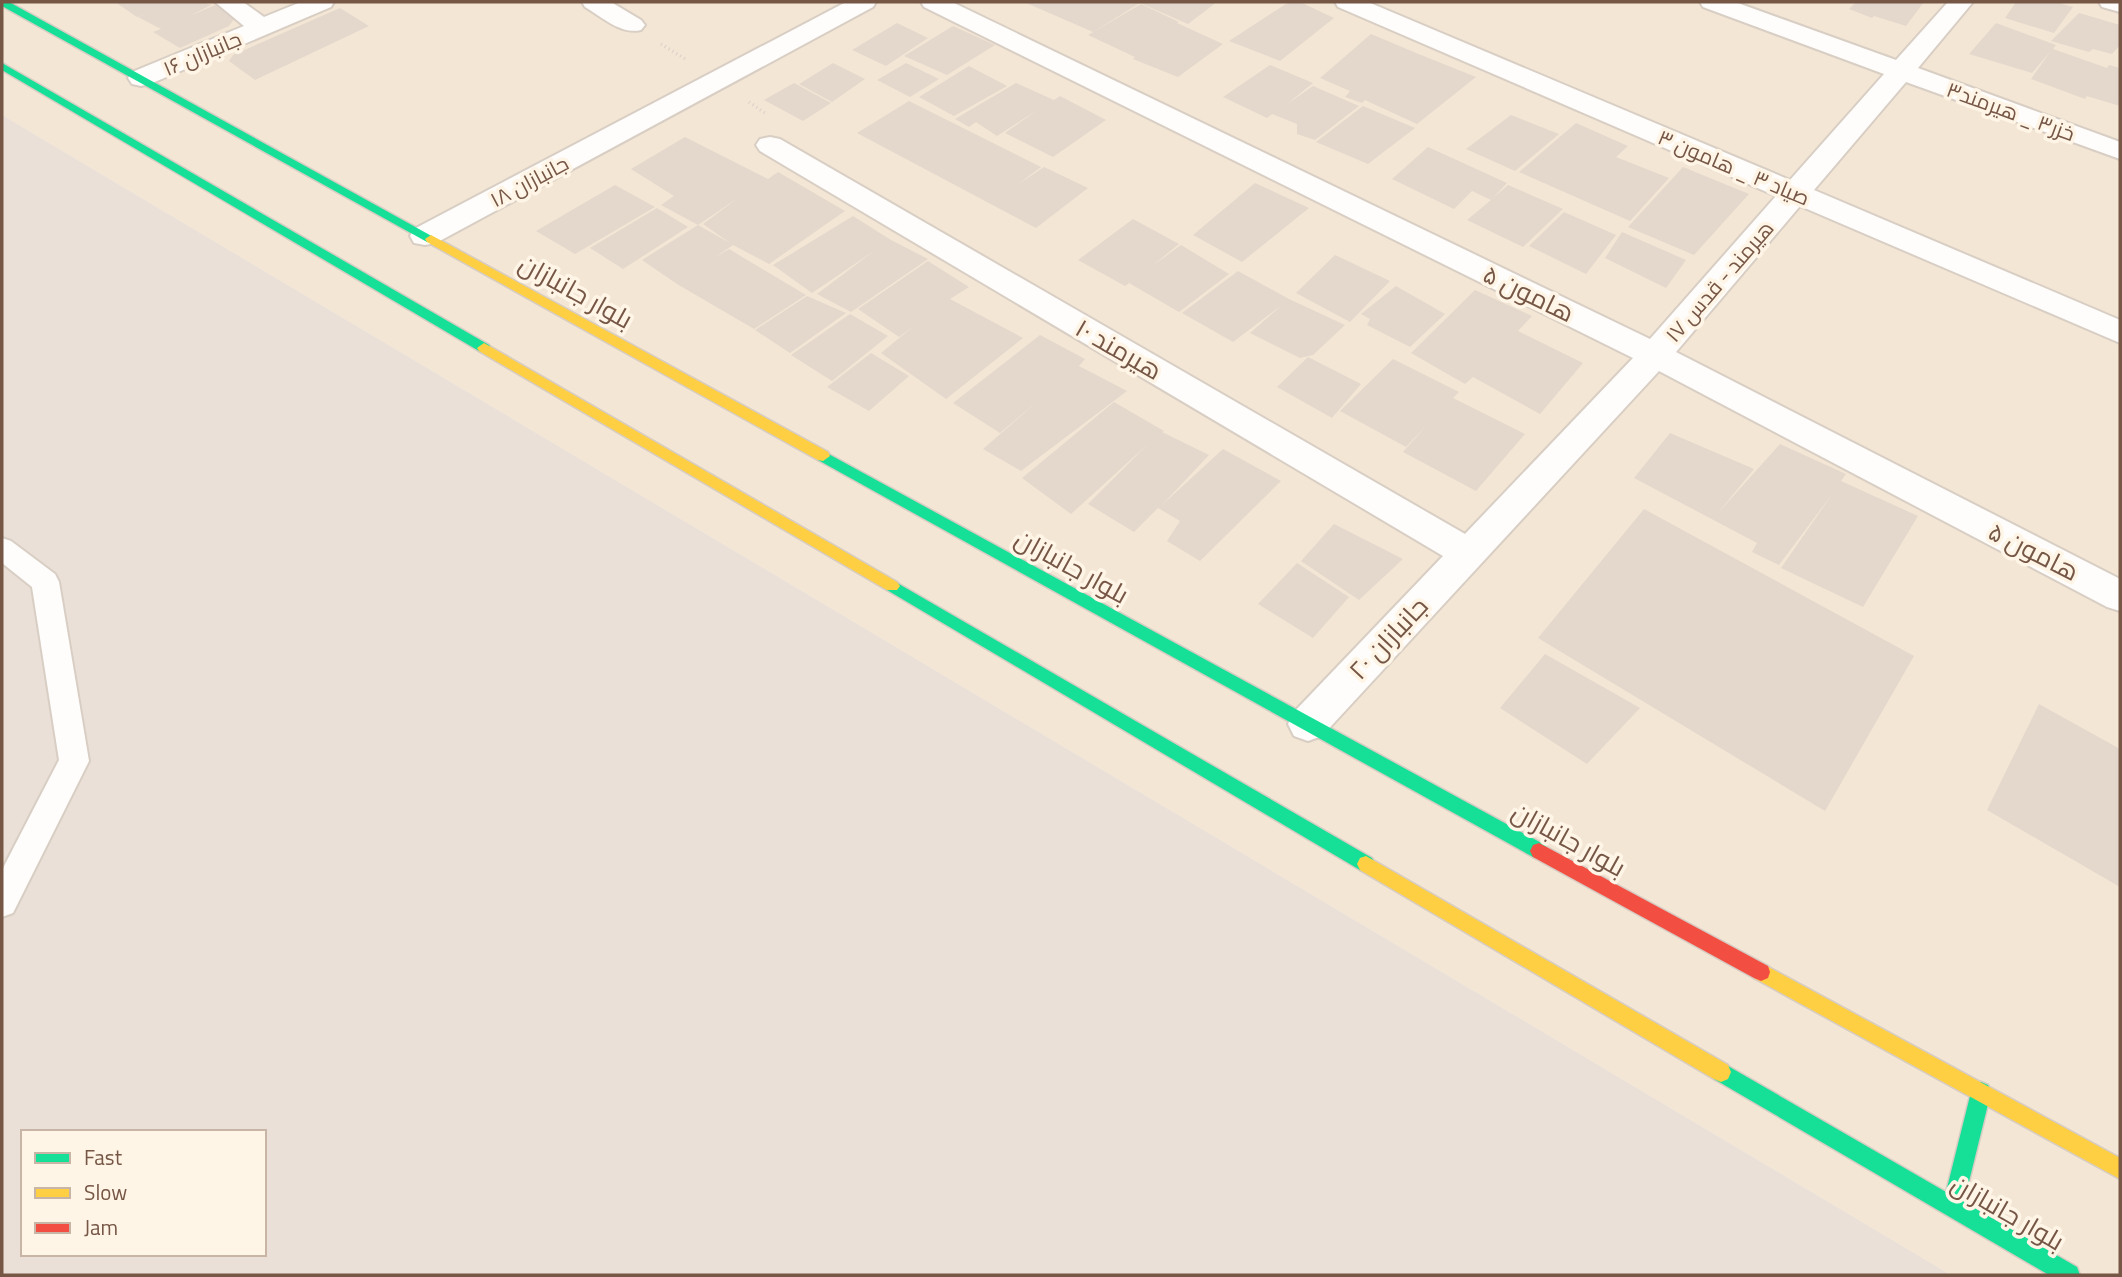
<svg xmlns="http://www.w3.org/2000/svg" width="2122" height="1277" font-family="'Titillium Web',Cairo,sans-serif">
<rect width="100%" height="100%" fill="#f7f1e6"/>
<!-- residential -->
<path fill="#f3e6d5" d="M2 2H2120V1275H1951L2 115Z"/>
<!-- industrial -->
<path fill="#eae0d7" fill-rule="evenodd" d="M2 115 1951 1275H2ZM23 1132H264V1254H23Z"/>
<!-- building -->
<path fill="#e4d8cd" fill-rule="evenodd" d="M115 2H203L211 5 190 16 215 5 236 16 229 26 180 48 153 32 161 29 138 17 146 14 137 17Z
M1024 2H1217L1188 24 1140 3 1093 32Z
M1289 2H1300L1334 18 1280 61 1229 41Z
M1856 2H1924L1906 26 1874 16 1872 18 1849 9Z
M2016 2H2056L2073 7 2054 33 2005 18Z
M1141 4 1179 22 1177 23 1223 44 1178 77 1133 59 1135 57 1088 35Z
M340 8 369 26 255 80 229 61 233 55Z
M2079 13 2120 25V45L2112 54 2093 49 2089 52 2051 41Z
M897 23 928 38 886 66 852 50Z
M1996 23 2056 45 2053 49 2107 68 2109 65 2120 68V106L2087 96 2085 99 2031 79 2050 52 2032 73 1969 54Z
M953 26 995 45 947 75 904 56Z
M1371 34 1421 55 1476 77 1417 124 1365 100 1362 103 1345 97 1350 91 1320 78Z
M833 63 865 79 832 102 799 84Z
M906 63 939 79 910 97 877 80Z
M1270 65 1313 83 1287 104 1313 86 1359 106 1315 140 1297 134V124L1272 114 1267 118 1223 97Z
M969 66 1007 86 954 116 919 97Z
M794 83 831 103 803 121 764 100Z
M1016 83 1054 100 1060 96 1106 120 1053 157 1005 133 1036 111 997 136 976 122 969 127 955 119Z
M909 101 1041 167 1017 185 1044 167 1088 188 1036 228 857 133Z
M1363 106 1415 128 1368 164 1316 142Z
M1511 115 1559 134 1515 171 1466 149Z
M1576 123 1628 146 1616 157 1669 178 1630 221 1519 172Z
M685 137 768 179 778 172 845 211 769 264 733 245 714 258 729 249 806 295 754 329 677 284 642 260 698 225 661 205 674 196 631 169ZM738 198 703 224 730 243 698 225Z
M1428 147 1507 183 1494 197 1508 185 1563 209 1523 247 1467 220 1491 200 1472 191 1454 209 1392 179Z
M1683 167 1749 194 1694 255 1628 227Z
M1255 183 1309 208 1242 262 1193 235Z
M615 185 655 207 575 254 536 231Z
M657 208 688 227 623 269 590 248Z
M1564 212 1616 235 1586 274 1529 246Z
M853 216 891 240 928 259 851 312 817 294 874 251 812 293 773 265Z
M1133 219 1179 244 1152 266 1181 245 1229 274 1179 312 1129 283 1125 286 1078 260Z
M1622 232 1686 260 1666 288 1605 258Z
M1335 255 1390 281 1350 322 1296 293Z
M928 261 969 287 950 299 1023 338 946 399 881 353 915 325 899 337 858 309Z
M1238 271 1289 299 1345 325 1313 355 1300 358 1250 333 1282 305 1233 342 1182 313Z
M1396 286 1445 314 1410 347 1367 325 1370 319 1361 314Z
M1475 290 1532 316 1518 331 1583 363 1540 414 1473 377 1465 384 1411 353Z
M807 296 846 313 790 353 755 330Z
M850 314 888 336 832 381 791 355Z
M1040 335 1085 359 1079 366 1127 391 1021 471 983 449 1038 401 1000 433 953 403Z
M871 353 909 376 869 411 827 387Z
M1308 357 1361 384 1332 418 1277 387Z
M1393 359 1459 392 1453 398 1525 434 1476 491 1403 452 1427 425 1406 447 1340 411Z
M1114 402 1164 431 1162 432 1209 455 1162 505 1223 449 1281 481 1200 561 1167 541 1180 521 1158 508 1134 532 1088 504 1147 445 1071 514 1022 478Z
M1670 433 1754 469 1718 513 1780 444 1846 474 1841 481 1918 516 1863 607 1781 568 1833 493 1779 565 1752 552 1757 543 1634 478Z
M1644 509 1914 656 1825 811 1538 638Z
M1334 524 1403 559 1359 600 1301 561Z
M1297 563 1349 597 1313 638 1258 604Z
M1545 654 1640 708 1587 764 1500 708Z
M2039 704 2120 749V887L1987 810Z"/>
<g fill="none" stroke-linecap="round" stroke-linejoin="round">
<defs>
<path id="lane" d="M2 538 11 541 55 574 59 582 89 761 13 913 2 917V870L59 760 32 587 2 563Z"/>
<path id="street" d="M215 2H243L264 17 301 2H334L331 7 150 84 141 86 132 84 128 78 132 72 244 26Z
M582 2H611L641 20 645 25 641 30C621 35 602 17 585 7Z
M846 2H876L873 7 436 243 425 245 414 243 410 236 414 229Z
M921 2H952L1650 339 1776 196 1338 7 1335 2H1368L1790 180 1884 74 1703 7 1700 2H1735L1896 60 1948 2H1973L1918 68 2120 142V159L1906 82 1814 190 2120 320V343L1800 206 1676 352 2120 579V611L2107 607 1659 371 1322 736 1308 741 1294 736 1288 724 1294 712 1443 556 760 151 756 145 760 139 770 137 780 139 1465 534 1633 358 924 7Z
M2099 2H2120V12L2102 7Z"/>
<path id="fast" d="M2 2H9L437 239 431 243 427 242 2 6Z
M2 63 489 345 491 348 484 353 479 351 2 70Z
M823 451 1545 845 1548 851 1545 857 1539 859 1533 857 818 460 816 456Z
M892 580 1372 858 1375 864 1372 870 1366 872 1360 870 887 590 884 586 887 582Z
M1721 1062 1946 1192 1971 1092 1974 1085 1981 1082 1988 1085 1991 1092 1964 1202 2077 1267 2080 1275H2049L1714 1079 1711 1072 1714 1065Z"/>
<path id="slow" d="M431 235 828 452 830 456 823 461 818 460 427 242 425 239Z
M484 343 897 582 900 586 897 590H887L479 351 477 348Z
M1366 856 1728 1065 1731 1072 1728 1079 1721 1082 1714 1079 1360 870 1357 864 1360 858Z
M1761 963 2120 1158V1179L1754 978 1752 972 1754 966Z"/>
<path id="jam" d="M1539 843 1768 966 1770 972 1768 978 1761 981 1754 978 1533 857 1530 851 1533 845Z"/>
</defs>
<!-- lane casing -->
<use href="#lane" stroke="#d8cec4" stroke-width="4"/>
<!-- street casing -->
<use href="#street" stroke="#d8cec4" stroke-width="4"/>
<!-- fast casing -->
<use href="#fast" stroke="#d7ccc3" stroke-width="3"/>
<!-- slow casing -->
<use href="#slow" stroke="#d7ccc3" stroke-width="3"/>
<!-- jam casing -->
<use href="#jam" stroke="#d7ccc3" stroke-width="3"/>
<!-- path -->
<path stroke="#dad0ca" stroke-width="3.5" stroke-dasharray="1 3.5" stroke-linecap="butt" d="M661 44 687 60
M749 102 765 113"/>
<!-- lane -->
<use href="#lane" fill="#fefdfb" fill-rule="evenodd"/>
<!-- street -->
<use href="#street" fill="#fefdfb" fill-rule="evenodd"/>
<!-- fast -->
<use href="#fast" fill="#16e098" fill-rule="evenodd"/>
<!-- slow -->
<use href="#slow" fill="#ffcf43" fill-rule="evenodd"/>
<!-- jam -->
<use href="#jam" fill="#f24e42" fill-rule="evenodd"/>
</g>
<g text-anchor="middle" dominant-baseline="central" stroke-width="7" stroke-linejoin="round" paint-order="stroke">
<!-- far-street labels -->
<g font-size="21" fill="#765645" stroke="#fff5e7">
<text transform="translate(202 53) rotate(-23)">جانبازان ۱۶</text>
<text transform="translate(2011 111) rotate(20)">خزر۳ _ هیرمند۳</text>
<text transform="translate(1734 167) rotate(23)">صیاد ۳ _ هامون ۳</text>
<text transform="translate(529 181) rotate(-28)">جانبازان ۱۸</text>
<text transform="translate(1719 281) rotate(-49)">هیرمند - قدس ۱۷</text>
</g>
<!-- street labels -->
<g font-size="26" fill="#765645" stroke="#fff5e7">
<text transform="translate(576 291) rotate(29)">بلوار جانبازان</text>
<text transform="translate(1529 293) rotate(26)">هامون ۵</text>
<text transform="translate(1119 349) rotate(30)">هیرمند ۱۰</text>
<text transform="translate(2034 551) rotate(27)">هامون ۵</text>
<text transform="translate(1072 566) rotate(29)">بلوار جانبازان</text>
<text transform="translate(1388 638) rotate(-47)">جانبازان ۲۰</text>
<text transform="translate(1569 839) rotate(29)">بلوار جانبازان</text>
<text transform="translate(2008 1212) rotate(30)">بلوار جانبازان</text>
</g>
</g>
<!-- border -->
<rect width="2122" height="1277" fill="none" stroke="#765645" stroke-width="7"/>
<!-- legend -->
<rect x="21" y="1130" width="245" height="126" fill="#fff5e7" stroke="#c8b5a6" stroke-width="2"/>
<rect x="35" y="1153" width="35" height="10" fill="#16e098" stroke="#c8b5a6" stroke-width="2"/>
<text x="84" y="1165" font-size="21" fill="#765645">Fast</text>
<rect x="35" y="1188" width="35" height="10" fill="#ffcf43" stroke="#c8b5a6" stroke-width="2"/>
<text x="84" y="1200" font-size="21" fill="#765645">Slow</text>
<rect x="35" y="1223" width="35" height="10" fill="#f24e42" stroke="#c8b5a6" stroke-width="2"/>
<text x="84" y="1235" font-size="21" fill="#765645">Jam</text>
</svg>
